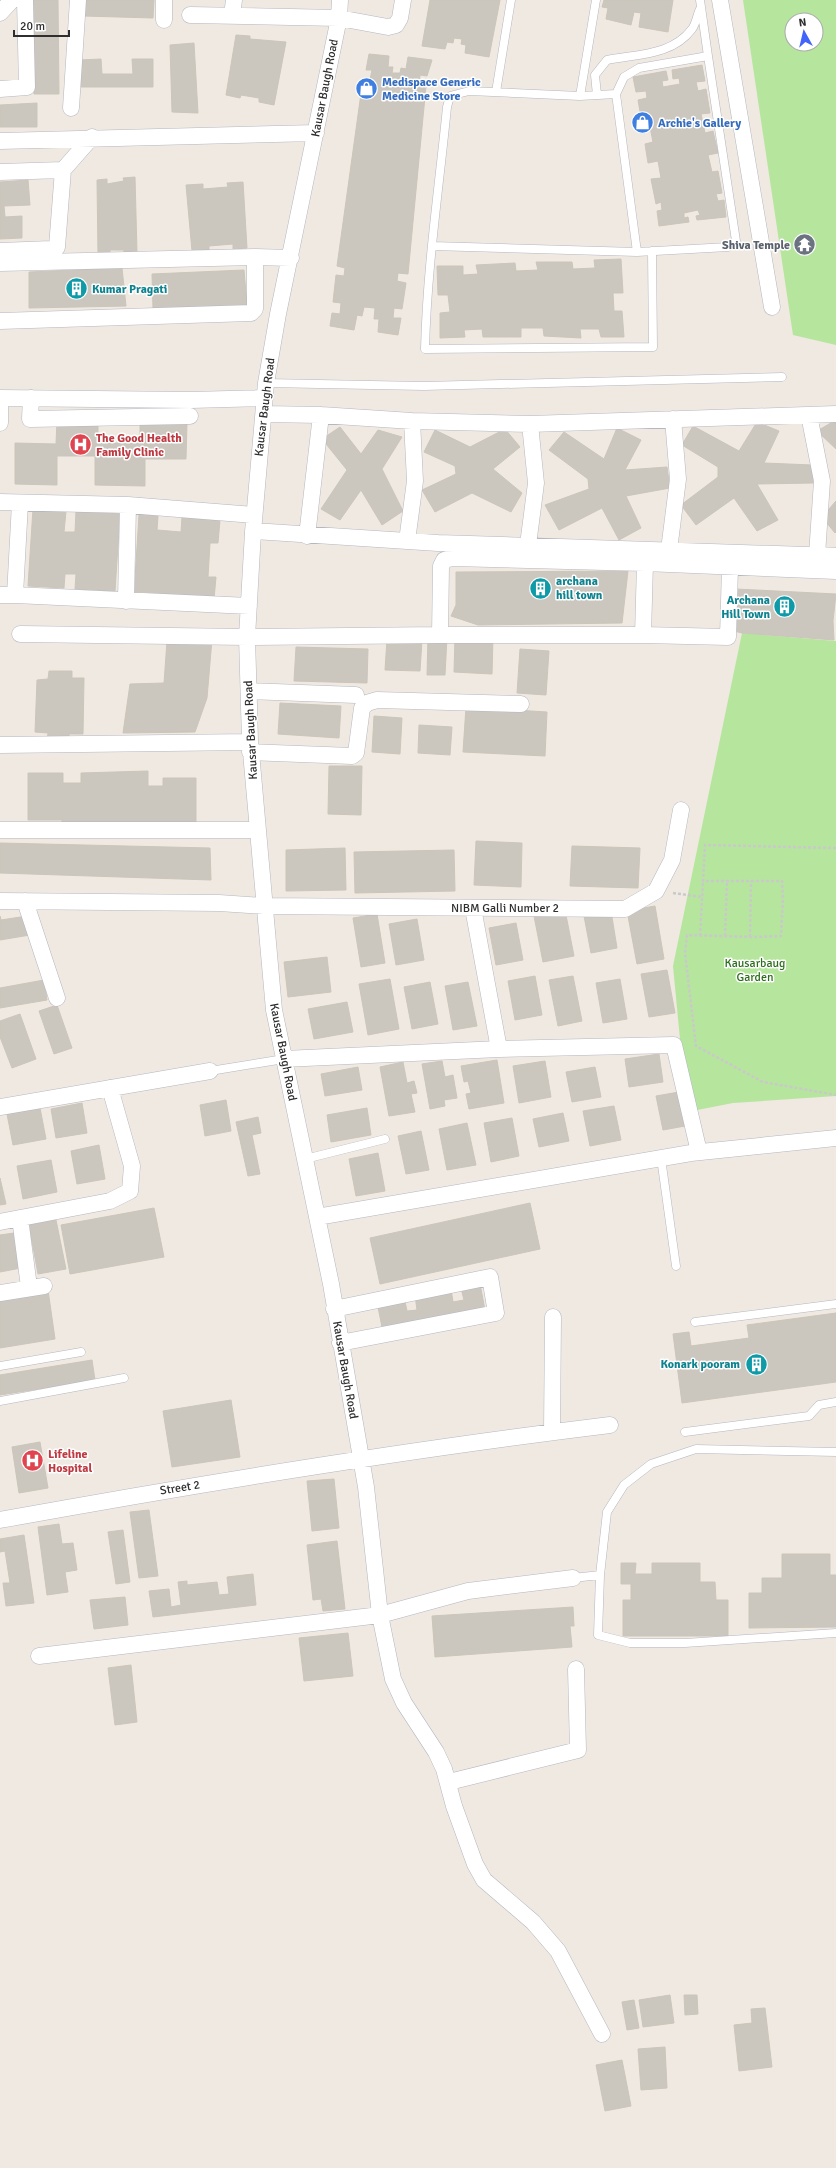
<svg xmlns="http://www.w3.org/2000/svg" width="836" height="2168" font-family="Signika,sans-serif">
<rect width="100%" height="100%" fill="#efe9e1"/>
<!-- green -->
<path fill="#b6e59e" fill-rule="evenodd" d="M743 0H836V345L793 335ZM792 20H816V44H792Z
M742 633 836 641V1096L733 1103 687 1112 673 966Z"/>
<!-- building -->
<path fill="#cbc7bf" stroke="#cbc5ba" d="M32 0H58L59 94H34Z
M83 0H154L153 18 84 16Z
M430 0H500L489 57 465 53 466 45 461 44 462 39 454 38 453 43 447 42 445 49 422 46Z
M604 0H673L668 32 639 27 641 13 634 12 631 25 606 19 608 8 602 7Z
M236 35 250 36V39L286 42 274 105 259 102V98L241 95 240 98 226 95Z
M194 43 198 113 172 112 170 45Z
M369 54 389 56 388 67H393L392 73H400L401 68 406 69 408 57 432 60 427 76 420 75 419 85 426 86 408 274 398 273 397 281 406 283 402 309 394 308 393 318H401L398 335 378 332 379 319H374L375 308 364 307 362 316 357 315 354 330 330 326 332 313 340 314 341 303 333 302 336 275 344 276 345 268 337 266 363 79 370 80 372 70H366Z
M101 59 102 74H133L132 59H153V87H81L79 60Z
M702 65 705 81 696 82 698 91 706 89 710 113 701 114 705 133 713 131 718 153 708 155 712 172 718 171 722 193 716 194 718 201 724 200 726 217 697 220 696 216 700 215 698 210 684 213V218L688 217 689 222 659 226 657 211 662 210 661 202 656 204 651 179 661 178 658 161 648 163 645 144 653 142 649 122 642 123 638 100 647 98 646 91 636 92 633 77 666 71 668 80 662 81 663 87 680 84 679 78 673 79 672 70Z
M37 103V127H0V105Z
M135 177 137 253 124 254V250H110V254L98 255 97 180 107 179V184L124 181 123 178Z
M28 180 30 205 4 206 5 217 22 216V238L0 239V182Z
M243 182 247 248 233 249V244L209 246V250L192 251 186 185 203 184V189L228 187 227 183Z
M621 259 623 293H613L614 311H622L624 337H601L599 329H580L581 338 544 336 543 328H521V337H483L482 329 464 330 465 337 440 338V313L450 312 448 295H438L437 266H463V275L478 274 476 265 515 263 516 271 538 270 536 262H572L573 269 595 268 594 260Z
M122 268 126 306 29 308V272Z
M244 270 247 306 153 309 152 274Z
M57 420H98V443H140V422L187 423 186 459H145V486L95 485V456H57V485L15 484V443L56 444Z
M836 420V449L817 431Z
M757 422 779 431 764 463 812 465 813 483 757 484 778 520 757 531 734 498 696 525 681 505 718 477V467L682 445 693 426 739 451Z
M340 427 361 454 378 430 402 437 382 469 403 511 382 525 361 490 340 520 321 509 347 470 322 439Z
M617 428 641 440 625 470 667 467 670 488 626 496 641 528 619 540 602 508 559 530 545 505 589 489 588 479 549 450 564 432 604 459Z
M505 429 520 447 493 469 522 493 511 512 472 493 435 512 422 490 456 474 455 466 424 452 435 430 470 447Z
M836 501V532L835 533 822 517Z
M33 509 66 511 64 532H75L76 511 120 514 115 591 75 589 76 574H65L64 588 28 586Z
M139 515 158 516 157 530 181 532 182 517 220 520 218 543H210L208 577H216L214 599 134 595Z
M628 571 622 623 478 625 451 616 456 605V572Z
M736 589 836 594 833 621 834 640 742 633 734 631Z
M455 636 493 637 492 674 454 672Z
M428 637H447L445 675H427Z
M212 639 207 698 195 732 123 733 130 684 164 683 167 641Z
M387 639 422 640 420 671 385 670Z
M296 647 368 649 367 683 294 681Z
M520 649 549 651 546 695 517 693Z
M49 671H72V678H84L83 734H69V741H47L48 733 35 732 37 680 48 679Z
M280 703 341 706 339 738 278 734Z
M466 707 547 712 545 756 463 752Z
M374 716 402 718 400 754 372 752Z
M419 725 452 727 450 755 418 753Z
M329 766H362L361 815 328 814Z
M148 771V786H163V778H196V826L62 829V820H28V773H63V783H81V773Z
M476 841 522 843 521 887 474 885Z
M0 843 210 848 211 880 0 873Z
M572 846 640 848 638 888 570 886Z
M345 848 346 890 286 891V850Z
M454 850 455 891 355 893 354 852Z
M655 906 664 959 637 964 627 911Z
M565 910 574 956 543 962 534 916Z
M611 911 617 948 591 953 584 916Z
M377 914 385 963 361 967 353 918Z
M0 916 1 920 27 916 30 935 0 940Z
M417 919 424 960 396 965 389 924Z
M516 923 523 960 496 965 489 928Z
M327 957 331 992 288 997 284 962Z
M667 970 675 1013 649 1017 641 974Z
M535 976 542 1015 515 1020 508 981Z
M573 976 582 1021 558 1026 549 980Z
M390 979 399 1029 368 1035 359 984Z
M620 979 627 1019 603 1023 596 983Z
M44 980 47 1000 0 1008V988Z
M430 982 438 1024 412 1029 404 987Z
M468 982 477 1026 453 1030 445 986Z
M347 1002 353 1032 314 1039 308 1009Z
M57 1005 72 1048 54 1054 39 1011Z
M20 1014 36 1059 12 1068 0 1037V1021Z
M659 1054 663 1082 629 1087 625 1059Z
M497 1060 504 1103 469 1109 466 1094 471 1093 468 1081 464 1082 461 1066Z
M442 1061 445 1077 453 1075 457 1098 444 1100 445 1106 430 1109 422 1064Z
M545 1061 551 1097 519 1103 513 1066Z
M403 1062 407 1083 414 1081 417 1093 411 1094 415 1112 389 1116 380 1067Z
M358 1067 362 1090 325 1096 321 1074Z
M595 1067 601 1097 572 1102 566 1072Z
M679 1092 685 1126 663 1130 656 1096Z
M226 1100 231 1131 205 1136 200 1105Z
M82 1103 87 1133 56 1138 51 1109Z
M614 1106 621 1140 590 1146 583 1111Z
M40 1108 46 1139 13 1145 7 1114Z
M367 1108 371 1135 331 1142 327 1115Z
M563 1113 569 1141 539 1147 533 1119Z
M258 1117 261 1133 252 1135 260 1174 248 1176 236 1122Z
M512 1118 519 1156 491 1162 484 1123Z
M467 1123 476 1165 447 1170 439 1129Z
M421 1131 429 1170 406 1174 398 1136Z
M99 1145 105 1179 77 1184 71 1151Z
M378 1153 385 1191 356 1196 349 1159Z
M51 1160 57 1192 23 1199 17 1166Z
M0 1178 6 1204 0 1205Z
M530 1203 540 1249 380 1284 370 1238Z
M154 1208 164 1257 70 1274 61 1225Z
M56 1220 66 1269 38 1274 29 1225Z
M14 1233 21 1268 0 1272V1235Z
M480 1284 485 1310 382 1327 377 1302 404 1297 407 1311 417 1310 415 1295 451 1289 453 1302 464 1300 461 1288Z
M48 1290 55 1339 0 1348V1299Z
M836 1313V1382L682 1403 673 1334 689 1332 691 1346 749 1338 747 1325Z
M92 1360 95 1380 0 1395V1375Z
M231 1400 240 1457 172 1467 163 1411Z
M40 1442 48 1488 19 1493 12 1447Z
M334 1479 339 1528 312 1531 307 1481Z
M149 1510 158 1576 139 1578 130 1512Z
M59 1524 62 1544 73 1543 77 1570 65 1572 68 1592 47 1595 38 1527Z
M123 1530 130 1582 116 1584 108 1532Z
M24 1535 34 1603 6 1606 3 1583H10L5 1551 0 1552V1539Z
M337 1541 345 1609 323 1611 321 1599 313 1600 307 1545Z
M782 1554H830V1575H836V1627L749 1628V1593H762V1578H782Z
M621 1563H636L635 1574H652V1563H700V1582H715L716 1600H728V1636H623V1600H631V1584H621Z
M253 1574 256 1605 153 1617 149 1591 169 1589 171 1607 181 1605 178 1582 187 1581V1585L217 1582 219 1595 229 1594 227 1577Z
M125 1597 128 1625 94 1629 90 1600Z
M573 1607 574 1626H570L572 1647 435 1657 432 1616Z
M348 1633 353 1676 304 1681 299 1638Z
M131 1665 137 1722 115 1725 108 1668Z
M670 1995 674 2023 643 2027 639 2000Z
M684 1995H697L698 2014 685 2015Z
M634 2000 639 2028 627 2030 622 2002Z
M765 2008 772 2067 739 2071 734 2025 752 2023 751 2009Z
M665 2047 667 2088 641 2090 638 2049Z
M622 2060 631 2106 605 2111 596 2065Z"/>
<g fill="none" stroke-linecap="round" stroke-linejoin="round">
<defs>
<path id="service" d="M496 92 511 0
M616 94 624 77 639 68 708 56 700 0
M597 95 595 75 607 60C636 54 672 56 692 29 696 24 697 15 700 9
M580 96 596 0
M432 246 637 252 616 94 580 96 469 91 450 96 447 107C439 188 427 268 425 349L653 347 652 251
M637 252 728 247 736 241 708 56
M266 383 424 386 782 377
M210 1071 284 1059
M661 1158 676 1266
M305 1159 385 1139
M695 1322 836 1304
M0 1366 81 1352
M0 1401 124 1378
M685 1432 809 1416 819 1405 836 1402
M836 1452 696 1449 651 1464 624 1485 607 1512 600 1575 598 1635 630 1643H685L836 1633
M573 1578 600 1575"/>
<path id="minor" d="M340 0 339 18 278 314 266 383 253 532 247 637 250 741 274 1010 331 1284 366 1487 380 1615 393 1679 404 1703 436 1752 444 1769 454 1806 475 1864 484 1880 533 1922 558 1951 602 2034
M720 0 772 307
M0 13 12 0
M190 15 339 18 388 27 396 25 400 18 403 0
M232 15 234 0
M164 20V0
M0 89 27 87 25 0
M71 108 78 0
M0 141 316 133
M0 172 63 170
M0 251 51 249 57 247 63 170 92 137
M0 263 255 257
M0 321 251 313 255 309V257L291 258
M0 398 191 400 265 398
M31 398 30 419 190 416
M264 414 321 415 412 421 530 424 836 414
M809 415 822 481 817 555
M0 423V398
M0 502 128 505 254 515
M253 531 438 543 836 556
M307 536 321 415
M407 541 415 481 412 421
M528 545 536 483 530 424
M669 550 678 479 673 419
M0 595H15L20 503
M15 595 249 606
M126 601 128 505
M20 634 247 637 440 635H643L645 563 836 571
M440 635 441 566 444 560 453 558 645 563
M643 635 728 637 730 567
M249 691 356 695
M0 745 250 742
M250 752 352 756 356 753 362 708 367 703 377 700 521 704
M0 830H257
M0 901 219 903 264 906 625 909 656 891 672 860 681 810
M25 901 57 998
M473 908 499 1049
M284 1059 499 1049 674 1045 699 1152
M0 1107 210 1071
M317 1217 691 1153 836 1138
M20 1218 29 1287
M0 1222 110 1201 130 1191 132 1166 110 1088
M0 1293 44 1286
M334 1309 490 1277 496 1313 340 1343
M552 1432 553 1317
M0 1520C203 1483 405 1450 610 1425
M39 1656 380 1615 468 1591 573 1578
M449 1782 578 1750 576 1669"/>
</defs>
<!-- service casing -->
<use href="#service" stroke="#b4b7c1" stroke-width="9"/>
<!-- minor casing -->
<use href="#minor" stroke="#b4b7c1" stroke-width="17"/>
<!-- path -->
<path stroke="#c9c9c9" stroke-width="2.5" stroke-dasharray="3 2" stroke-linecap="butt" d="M836 848 705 845 703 881H782L783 898 781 936 752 937 687 935 685 953 696 1046 763 1082 836 1095
M673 893 702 897
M700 936 703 881
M725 936 727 880
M750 937 751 881"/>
<!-- service -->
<use href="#service" stroke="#fff" stroke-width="8"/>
<!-- minor -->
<use href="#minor" stroke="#fff" stroke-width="16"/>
</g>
<!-- icons -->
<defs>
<symbol id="shop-disc" viewBox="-11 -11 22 22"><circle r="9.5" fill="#3f7fe0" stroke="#fff"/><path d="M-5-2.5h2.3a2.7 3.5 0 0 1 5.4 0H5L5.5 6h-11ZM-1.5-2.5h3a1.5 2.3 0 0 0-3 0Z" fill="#fff"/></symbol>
<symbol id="temple-disc" viewBox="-11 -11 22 22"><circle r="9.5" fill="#6b7280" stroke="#fff"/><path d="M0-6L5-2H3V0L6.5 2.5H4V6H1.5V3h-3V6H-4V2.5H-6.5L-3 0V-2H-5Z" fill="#fff"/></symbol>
<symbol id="building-disc" viewBox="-11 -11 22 22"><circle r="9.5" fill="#0f9aa8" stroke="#fff"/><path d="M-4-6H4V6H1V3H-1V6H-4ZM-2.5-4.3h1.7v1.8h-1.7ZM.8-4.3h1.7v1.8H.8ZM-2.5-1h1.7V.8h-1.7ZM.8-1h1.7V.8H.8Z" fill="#fff"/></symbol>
<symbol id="hospital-disc" viewBox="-11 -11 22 22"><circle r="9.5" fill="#e0444e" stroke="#fff"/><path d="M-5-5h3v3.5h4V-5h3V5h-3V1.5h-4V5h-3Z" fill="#fff"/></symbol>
</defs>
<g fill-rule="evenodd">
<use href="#shop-disc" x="354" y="76" width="25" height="25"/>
<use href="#shop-disc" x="630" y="110" width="25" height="25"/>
<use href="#temple-disc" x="792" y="232" width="25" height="25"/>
<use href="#building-disc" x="64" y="276" width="25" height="25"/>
<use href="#hospital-disc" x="68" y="432" width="25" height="25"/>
<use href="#building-disc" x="528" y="576" width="25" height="25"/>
<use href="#building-disc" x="772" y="594" width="25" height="25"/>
<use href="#building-disc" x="744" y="1352" width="25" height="25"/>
<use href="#hospital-disc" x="20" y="1448" width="25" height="25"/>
</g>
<g text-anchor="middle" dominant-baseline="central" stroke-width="3" stroke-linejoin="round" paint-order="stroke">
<!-- shop labels -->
<g font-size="12" font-weight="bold" fill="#366cbe" stroke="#fff" text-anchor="start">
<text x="382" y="82">Medispace Generic<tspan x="382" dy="14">Medicine Store</tspan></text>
<text x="658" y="123">Archie's Gallery</text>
</g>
<!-- street labels -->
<g font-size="12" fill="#2e2e2e" stroke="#fff">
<text transform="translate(325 88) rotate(-79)">Kausar Baugh Road</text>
<text transform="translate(265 407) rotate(-83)">Kausar Baugh Road</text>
<text transform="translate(251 730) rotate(-93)">Kausar Baugh Road</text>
<text x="505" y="908">NIBM Galli Number 2</text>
<text transform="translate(283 1052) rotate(79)">Kausar Baugh Road</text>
<text transform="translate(345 1370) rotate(80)">Kausar Baugh Road</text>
<text transform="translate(180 1488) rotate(-9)">Street 2</text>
</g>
<!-- worship labels -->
<g font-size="12" font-weight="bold" fill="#5b616d" stroke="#fff" text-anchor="end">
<text x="790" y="245">Shiva Temple</text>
</g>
<!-- culture labels -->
<g font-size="12" font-weight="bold" fill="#0d838f" stroke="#fff" text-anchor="start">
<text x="92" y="289">Kumar Pragati</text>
<text x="556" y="581">archana<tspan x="556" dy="14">hill town</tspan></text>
<text x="770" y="600" text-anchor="end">Archana<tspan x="770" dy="14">Hill Town</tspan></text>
<text x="740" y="1364" text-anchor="end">Konark pooram</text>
</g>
<!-- health labels -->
<g font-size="12" font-weight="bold" fill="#be3a42" stroke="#fff" text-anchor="start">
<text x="96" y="438">The Good Health<tspan x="96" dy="14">Family Clinic</tspan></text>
<text x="48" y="1454">Lifeline<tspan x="48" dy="14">Hospital</tspan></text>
</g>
<!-- park labels -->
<g font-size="12" fill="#2c6e1b" stroke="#fff">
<text x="755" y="963">Kausarbaug<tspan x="755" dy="14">Garden</tspan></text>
</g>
</g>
<!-- north arrow -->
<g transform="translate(804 32) rotate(352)"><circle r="19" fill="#ffffff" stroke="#ababab"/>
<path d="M0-3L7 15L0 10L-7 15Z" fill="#4264fb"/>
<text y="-6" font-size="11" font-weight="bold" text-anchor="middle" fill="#2e2e2e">N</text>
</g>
<!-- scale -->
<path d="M14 30v6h55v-6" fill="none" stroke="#2e2e2e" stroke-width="2"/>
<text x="20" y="30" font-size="12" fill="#2e2e2e" stroke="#ffffff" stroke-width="3" paint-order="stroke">20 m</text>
</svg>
